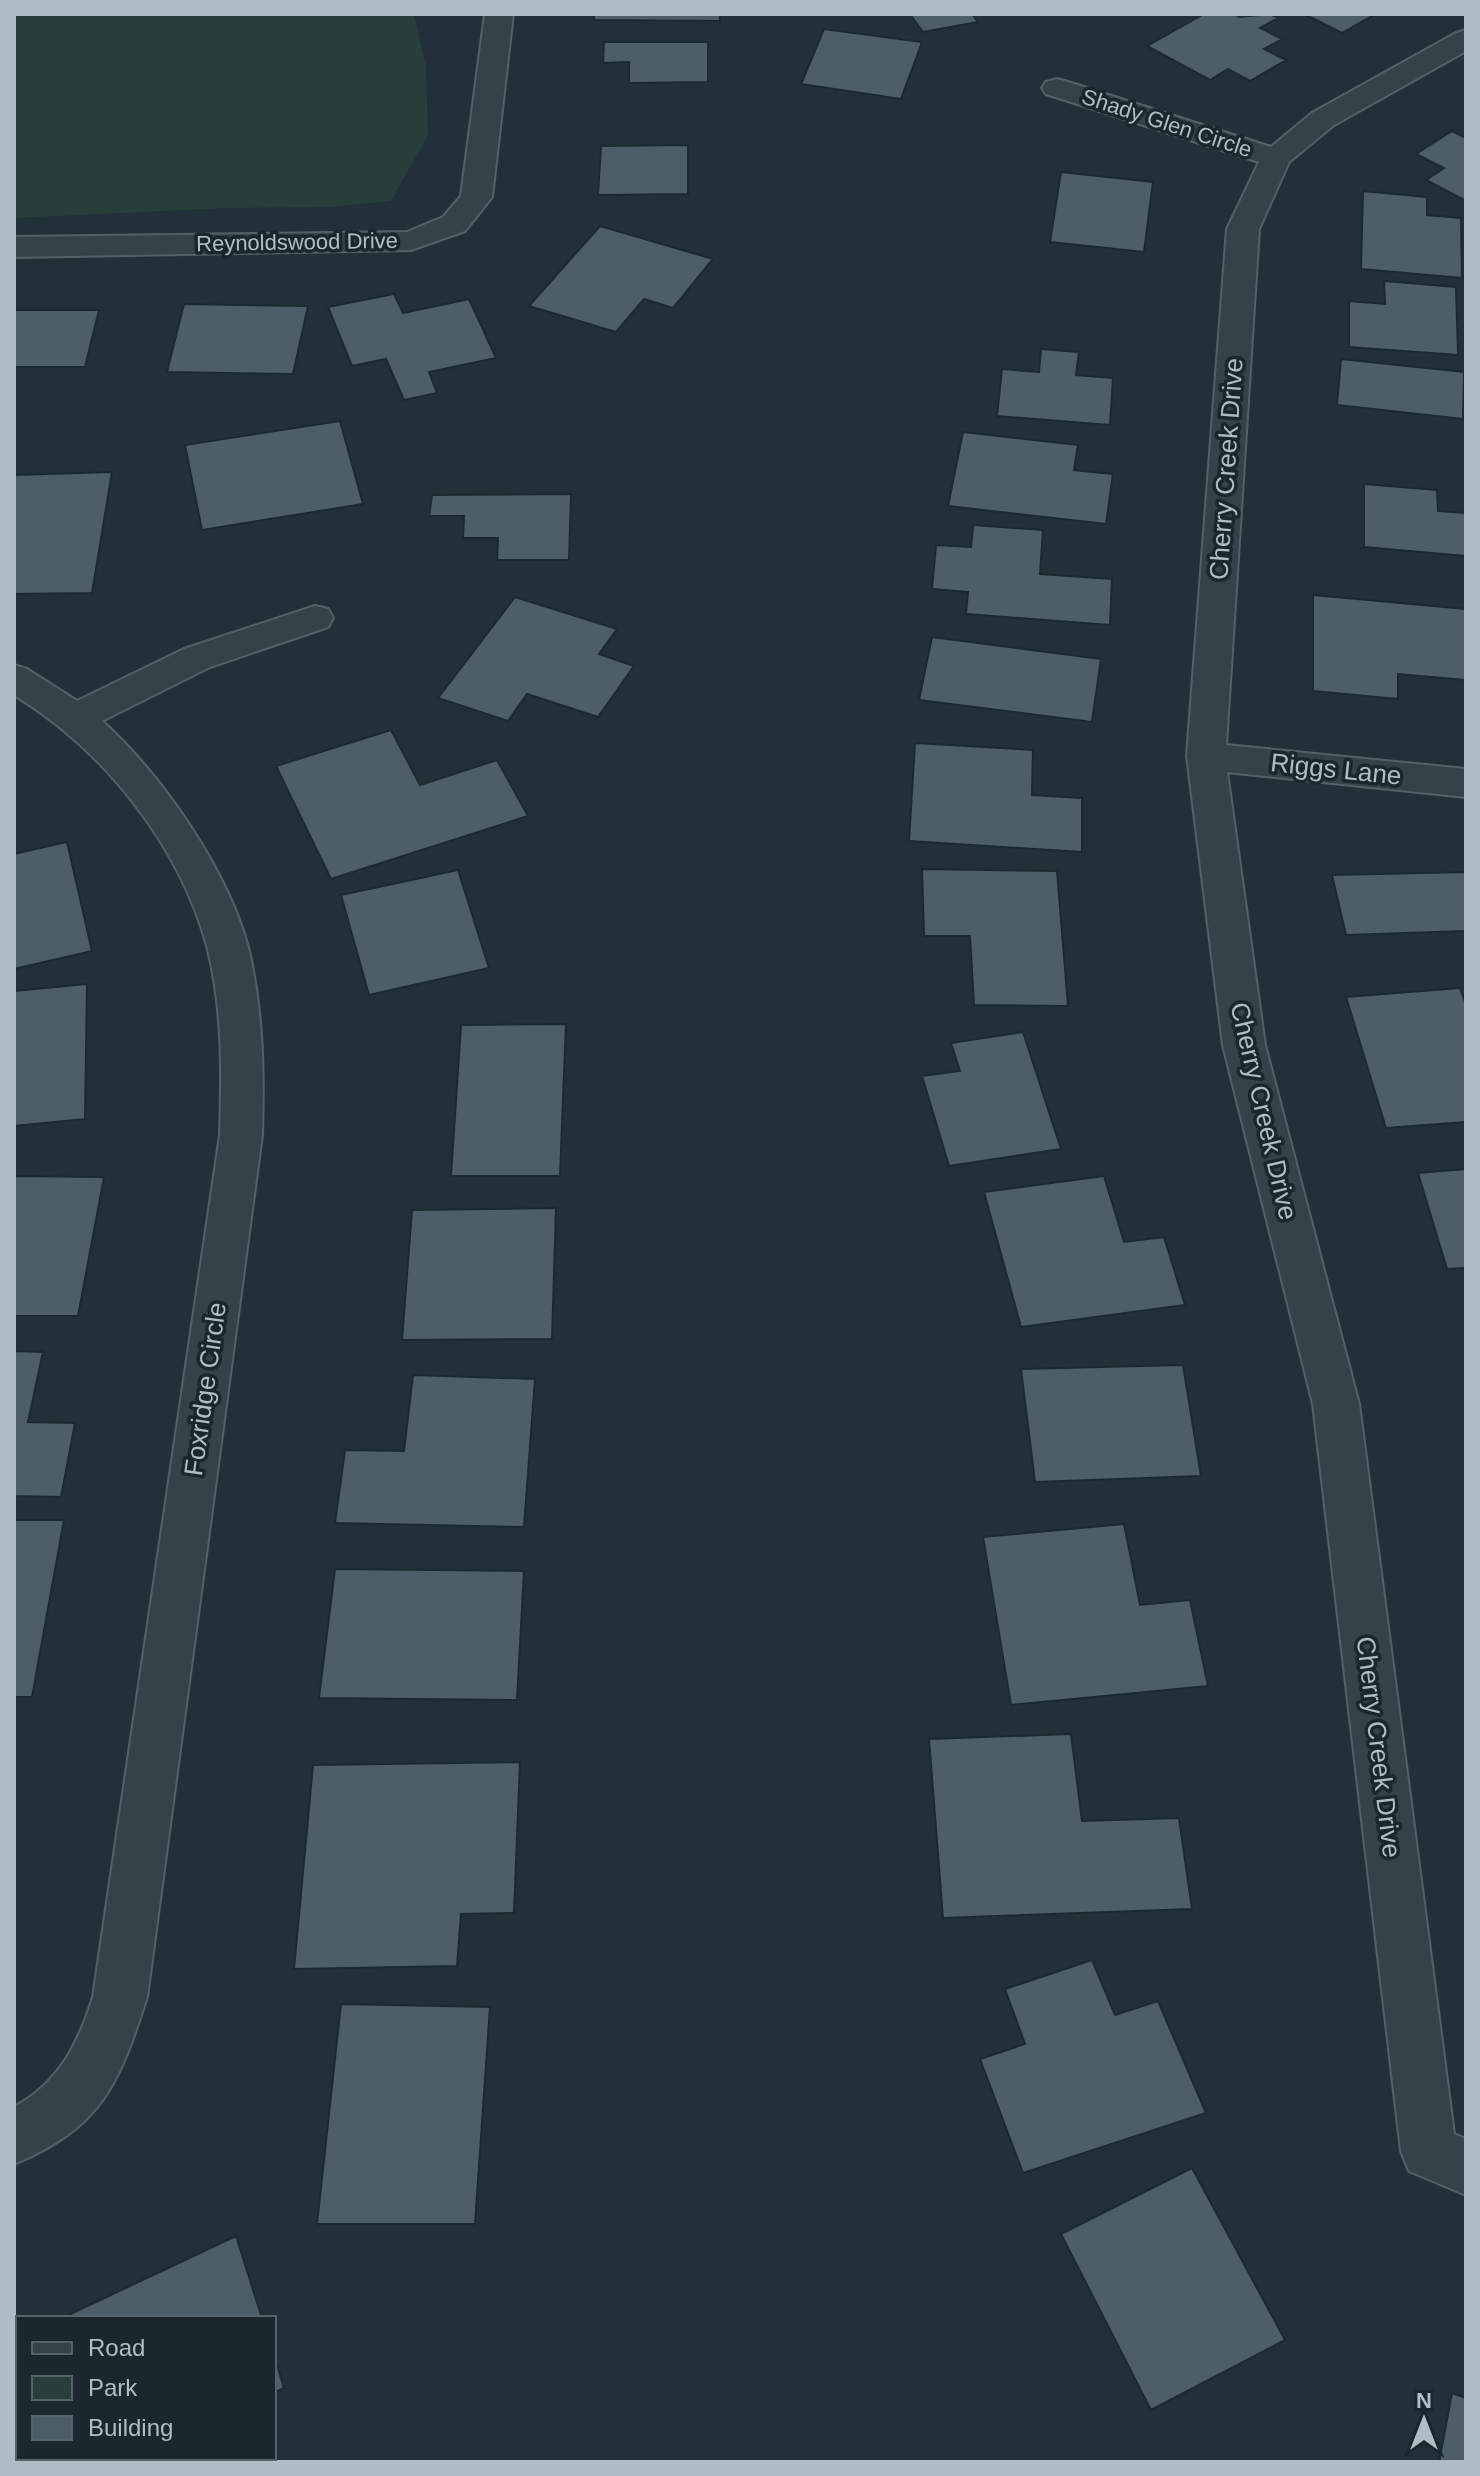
<svg xmlns="http://www.w3.org/2000/svg" width="1480" height="2476" font-family="Helvetica,sans-serif">
<rect width="100%" height="100%" fill="#223139"/>
<!-- green -->
<path fill="#273e3a" d="M14 14H414L426 67 428 135 391 201 329 207 227 208 14 218Z"/>
<!-- building -->
<path fill="#4d5e68" stroke="#1d2930" stroke-width="2" d="M594 14H720V21L594 20Z
M910 14H972L978 22 923 32Z
M1204 14H1234L1239 17 1270 14 1278 18 1260 28 1282 39 1264 49 1286 60 1250 81 1228 69 1210 80 1147 46Z
M1304 14H1375L1342 33Z
M824 29 922 42 901 99 801 84Z
M604 42H708V82L629 83V62L603 63Z
M1452 131 1466 138V201L1426 180 1444 168 1416 154Z
M688 145V194L598 195 601 146Z
M1061 172 1153 182 1144 252 1050 242Z
M1363 191 1427 197V215L1461 218 1462 278 1361 269Z
M600 226 713 259 673 308 644 299 616 332 529 306Z
M1384 281 1456 287 1458 355 1349 347V301L1385 304Z
M394 294 403 313 469 299 496 358 429 372 437 393 404 400 386 359 352 366 328 307Z
M184 304 308 306 293 374 167 372Z
M14 310H99L85 367H14Z
M1041 349 1079 352 1076 375 1113 378 1110 425 997 416 1002 369 1039 372Z
M1341 359 1464 372 1463 419 1337 405Z
M340 421 363 504 202 530 185 445Z
M963 432 1078 445 1074 470 1113 474 1106 524 948 506Z
M112 472 92 593 14 594V475Z
M1364 484 1437 490 1438 511 1466 513V556L1364 547Z
M571 494 569 560H497L498 538H463L464 516H429L432 495Z
M973 525 1043 530 1040 574 1112 579 1110 625 966 614 968 592 932 589 936 545 971 547Z
M1313 595 1466 609V680L1398 674V699L1313 691Z
M515 597 617 629 599 654 634 666 598 717 527 694 508 721 438 698Z
M932 637 1101 659 1092 722 919 700Z
M391 730 420 785 497 760 528 816 331 879 276 766Z
M915 743 1033 750 1032 795 1082 798V852L909 841Z
M67 842 92 951 14 969V854Z
M922 869 1057 871 1068 1006 974 1005 970 936H924Z
M458 870 489 968 369 995 341 895Z
M1466 872V931L1346 935 1332 875Z
M87 984 85 1119 14 1126V991Z
M1460 988 1466 1005V1122L1386 1128 1346 997Z
M566 1024 560 1176H451L461 1025Z
M1023 1032 1061 1149 949 1166 922 1076 960 1071 951 1043Z
M1466 1169V1268L1447 1269 1418 1173Z
M14 1176 104 1177 78 1316H14Z
M1104 1176 1124 1242 1164 1237 1185 1305 1021 1327 984 1192Z
M556 1208 552 1339 402 1340 412 1210Z
M14 1351 43 1352 28 1422 75 1423 61 1497 14 1496Z
M1183 1365 1201 1476 1035 1482 1021 1369Z
M413 1375 535 1379 524 1527 335 1523 345 1450 404 1451Z
M14 1520H64L32 1697H14Z
M1124 1524 1140 1605 1190 1600 1208 1686 1011 1705 983 1537Z
M335 1569 524 1571 517 1700 319 1698Z
M1071 1734 1082 1821 1179 1818 1192 1909 943 1918 929 1739Z
M520 1762 514 1913 461 1914 457 1966 294 1969 313 1765Z
M1092 1960 1115 2015 1158 2001 1206 2113 1023 2173 980 2059 1025 2044 1005 1989Z
M341 2004 490 2007 475 2224H317Z
M1192 2168 1285 2340 1151 2410 1061 2234Z
M236 2236 262 2318H62Z
M274 2355 284 2388 274 2393Z
M1452 2393 1466 2398V2462H1439Z
M47 2458H179L181 2462H48Z"/>
<g fill="none" stroke-linecap="round" stroke-linejoin="round">
<defs>
<path id="minor" d="M485 14H513L492 197 465 231 411 250 14 257V237L407 232 443 217 461 196Z
M1466 30V51L1334 125 1289 162 1259 229 1226 745 1466 769V797L1227 772 1265 1045 1359 1404 1454 2134 1466 2139V2195L1409 2171 1401 2151 1313 1404 1223 1045 1187 756 1227 229 1259 162 1046 94 1042 88 1046 82 1057 79 1068 82 1271 147 1312 113 1456 33Z
M315 606 328 609 333 618 328 627 210 667 102 721C162 775 229 872 249 951 263 1012 264 1073 262 1135L147 1997C119 2084 102 2127 14 2164V2107C59 2083 78 2044 93 1997L220 1135C222 1073 223 1007 207 946 179 844 103 749 14 695V665L27 669 77 701 184 649Z"/>
</defs>
<!-- minor casing -->
<use href="#minor" stroke="#546067" stroke-width="4"/>
<!-- minor -->
<use href="#minor" fill="#36424a" fill-rule="evenodd"/>
</g>
<g text-anchor="middle" dominant-baseline="central" stroke-width="7" stroke-linejoin="round" paint-order="stroke">
<!-- far-street labels -->
<g font-size="22" fill="#b1bdc6" stroke="#1b272e">
<text transform="translate(1167 123) rotate(18)">Shady Glen Circle</text>
<text transform="translate(297 242) rotate(-1)">Reynoldswood Drive</text>
</g>
<!-- street labels -->
<g font-size="26" fill="#b1bdc6" stroke="#1b272e">
<text transform="translate(1226 469) rotate(-86)">Cherry Creek Drive</text>
<text transform="translate(1336 769) rotate(6)">Riggs Lane</text>
<text transform="translate(1264 1111) rotate(77)">Cherry Creek Drive</text>
<text transform="translate(205 1389) rotate(-82)">Foxridge Circle</text>
<text transform="translate(1379 1747) rotate(83)">Cherry Creek Drive</text>
</g>
</g>
<!-- border -->
<rect width="1480" height="2476" fill="none" stroke="#b1bdc6" stroke-width="32"/>
<!-- legend -->
<rect x="16" y="2316" width="260" height="144" fill="#1b272e" stroke="#57636b" stroke-width="2"/>
<rect x="32" y="2342" width="40" height="12" fill="#36424a" stroke="#57636b" stroke-width="2"/>
<text x="88" y="2356" font-size="24" fill="#b1bdc6">Road</text>
<rect x="32" y="2376" width="40" height="24" fill="#273e3a" stroke="#57636b" stroke-width="2"/>
<text x="88" y="2396" font-size="24" fill="#b1bdc6">Park</text>
<rect x="32" y="2416" width="40" height="24" fill="#4d5e68" stroke="#57636b" stroke-width="2"/>
<text x="88" y="2436" font-size="24" fill="#b1bdc6">Building</text>
<!-- north arrow -->
<g transform="translate(1424 2420)" stroke="#1b272e" stroke-width="6" paint-order="stroke">
<path d="M0-6L14 30L0 20L-14 30Z" fill="#b1bdc6"/>
<text y="-12" font-size="22" font-weight="bold" text-anchor="middle" fill="#b1bdc6">N</text>
</g>
</svg>
